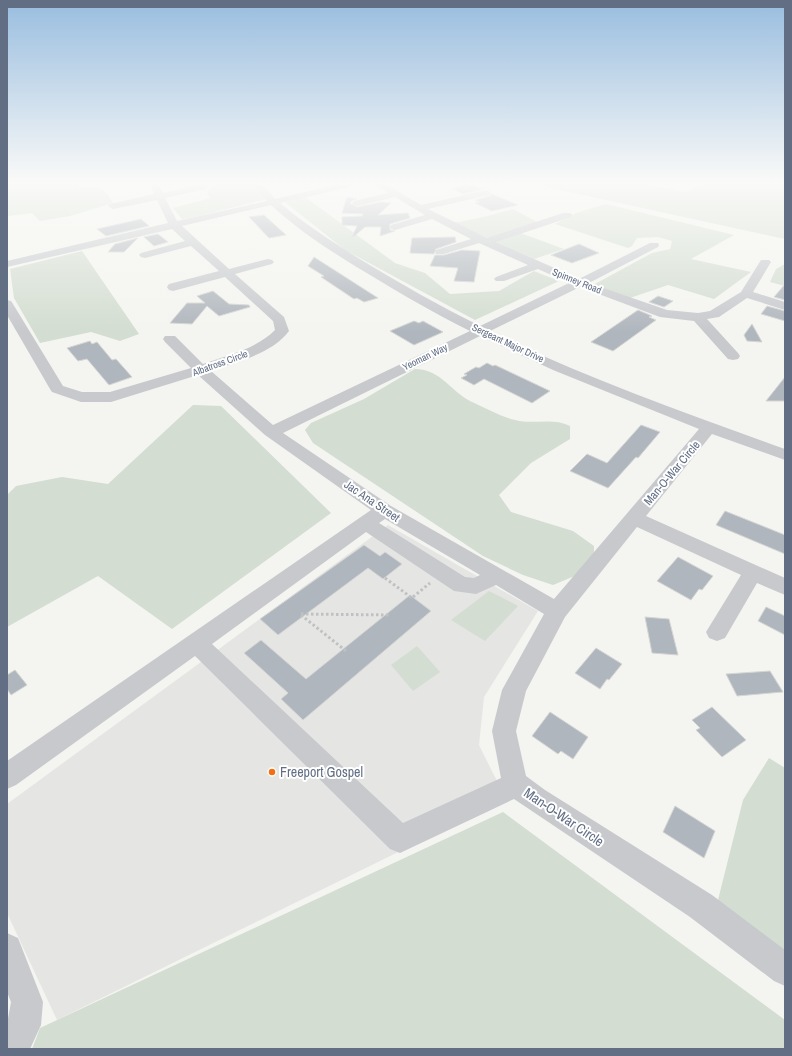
<svg xmlns="http://www.w3.org/2000/svg" width="792" height="1056" font-family="'Archivo Narrow',sans-serif">
<rect width="100%" height="100%" fill="#f4f5f0"/>
<!-- built -->
<path fill="#e5e5e4" d="M388 525 538 611 484 697 479 745 506 799 57 1020 7 913V804Z"/>
<!-- green -->
<path fill="#d3ddd1" d="M7 184H78L80 187C98 186 104 186 113 203L70 216 40 221 32 213 7 216Z
M221 184H255L267 199 194 217 182 219 173 208 211 198 207 194 211 187Z
M533 184H644L686 192 703 184H785V239Z
M305 197 395 263 425 273 450 294 499 291 534 271 559 281 475 320 345 250 285 202Z
M606 204 734 235 691 259 751 272 714 299 668 285 627 299 593 285 652 253 670 249 672 241 658 237 637 238 632 246 628 248 555 224 576 213Z
M513 209 539 223 515 231 564 249 534 259 454 223 488 216Z
M82 251 139 334 120 341 91 332 40 343 14 298 10 269Z
M785 264V286L770 282 776 269Z
M415 369C441 369 451 392 472 402 485 408 502 417 515 420 534 425 552 417 570 426V439L531 463 499 495 511 512 573 531 594 546V556L577 575 553 585 523 575 483 556 313 443 305 430 311 423 364 399Z
M193 405 221 406 331 513 172 629 98 576 7 627V495L16 486 62 477 108 484Z
M489 591 518 606 485 641 451 620Z
M417 646 440 672 413 691 391 665Z
M769 758 785 768V954L716 908 743 800Z
M503 812 785 1020V1049H32L40 1028Z"/>
<!-- building -->
<path fill="#b0b6bd" stroke="#d5d6d3" d="M470 184 483 189 463 194 451 188Z
M492 194 518 205 492 211 475 203 480 202 475 200 489 196Z
M347 197 357 199 353 200 350 203 357 207 381 202 391 203 378 215 408 213 410 218 390 224V230L395 231 380 236 381 227H365L351 239 357 226 342 225V217L362 216 363 214 342 213Z
M264 215 286 235 269 238 249 217Z
M141 219 149 226 106 236 97 229Z
M158 234 168 242 154 246 144 237Z
M455 237 456 242 436 249 434 254 410 253 412 238Z
M138 238 124 252H108L115 244Z
M579 244 599 253 572 263 551 255Z
M462 250 480 251 474 282 454 281 458 268 430 266 435 255H444Z
M314 257 378 298 364 302 357 298 354 299 321 277 324 276 308 266Z
M785 284V300L774 297Z
M213 291 229 304 249 305 250 307 219 316 207 306 192 324 170 323 187 303H205L197 296Z
M658 296 673 301 664 307 649 302Z
M767 306 785 311V321L761 314Z
M638 310 652 316 649 317 656 320 613 351 591 342Z
M414 321 419 323 423 321 443 332 414 345 390 331Z
M752 324 762 342 747 341 744 335Z
M90 341 92 344 97 342 112 360 116 359 132 377 109 385 87 359 78 361 67 348Z
M487 363 493 366 495 365 550 391 532 403 484 379 474 385 461 378 467 375 464 374 476 367 479 368Z
M785 377V401H766Z
M641 425 660 432 638 458 636 457 608 488 570 471 587 454 607 463Z
M725 511 785 535V554L716 525Z
M364 545 380 556 385 552 402 564 383 579 368 568 278 635 260 619Z
M678 557 713 576 702 590 699 589 691 600 657 581Z
M410 595 431 611 303 720 281 699 288 693 244 653 261 640 306 679Z
M766 607 785 616V635L758 621Z
M645 617 669 619 678 655 652 653Z
M596 648 622 664 609 680 607 679 600 689 575 673Z
M15 670 27 685 11 695 7 689V675Z
M770 671 783 692 737 696 726 674Z
M712 707 746 740 722 757 696 730 700 728 692 720Z
M550 712 588 737 573 759 561 751 558 754 532 736Z
M675 806 715 831 704 858 663 832Z"/>
<g fill="none" stroke-linecap="round" stroke-linejoin="round">
<!-- path -->
<path stroke="#c0c1c3" stroke-width="3" stroke-dasharray="2.5 2.5" stroke-linecap="butt" d="M385 578 412 598
M413 597 430 583
M301 614 390 615
M301 615 346 651"/>
<!-- minor -->
<path fill="#c7c9cd" fill-rule="evenodd" d="M150 184H158L163 193 203 184 206 185 208 187 206 189 165 198 177 221 267 201 253 184H262L275 199 340 184H355L354 186 280 203C306 225 334 243 363 261 401 284 440 306 480 326L569 283 538 269 504 281H496L494 279 496 277 528 265 479 243 444 254H436L435 252 436 250 471 239 432 219 395 230 391 229 390 227 391 225 425 215 395 197 357 206 354 205 352 203 354 201 388 193 375 184H385L421 205 486 190 489 191 491 193 489 195 428 209 487 238 563 213H571L572 215 571 217 496 242 579 279 650 243H658L659 245 658 247 589 283 667 310 698 313 710 311 741 292 761 260H769L771 262 753 292 785 302V310L747 298 719 317 707 319 738 353 740 356 738 359 733 360 728 359 694 321 660 317 580 287 490 331C585 378 686 413 785 449V460L712 434 646 516 785 578V595L757 583 725 638 717 641 709 638 706 632 741 575 637 527 565 617 526 691 516 731 526 776 545 790 712 895 785 950V986L774 981 690 917 514 799 400 853 390 849 195 656 16 785 7 789V761L371 510 265 435 198 375 111 402H81L52 392 50 389 7 315V300L11 301 13 304 63 386 82 392H110L191 368 165 342 163 339 165 336H175L203 364C228 355 256 349 275 330L273 321 225 277 173 291 169 290 167 287 169 284 219 271 191 246 145 258 141 257 139 255 141 253 185 241 172 229 7 267V261L168 223 157 200 113 209 108 206 110 204 154 194ZM271 205C297 229 326 248 355 266 393 289 430 311 470 331L273 425 211 371C236 362 272 354 289 331L284 317 235 274 272 264 274 262 272 260 268 259 229 269 182 226ZM480 336 553 370 699 429 554 599 391 506 283 433ZM385 519 480 575 474 578 465 577 379 523ZM366 532 454 591 476 594 496 585 544 614 502 690 492 731 501 778 403 823 212 644Z
M7 933 18 938 43 1002 41 1025 30 1049H7V1024L11 1002 7 992Z"/>
</g>
<!-- sky -->
<linearGradient id="sky" x2="0" y2="1"><stop stop-color="#99bddf"/><stop offset="0.55" stop-color="#fafaf8"/><stop offset="1" stop-color="#fafaf8" stop-opacity="0"/></linearGradient>
<rect width="792" height="332" fill="url(#sky)"/>
<!-- markers -->
<circle fill="#f26f14" stroke="#fff" stroke-width="1.5" cx="272" cy="772" r="4"/>
<g text-anchor="middle" dominant-baseline="central" stroke-width="4" stroke-linejoin="round" paint-order="stroke">
<!-- far-street labels -->
<g font-size="10" fill="#616e84" stroke="#fff">
<text transform="translate(577 281) rotate(22)">Spinney Road</text>
<text transform="translate(508 343) rotate(25)">Sergeant Major Drive</text>
<text transform="translate(425 357) rotate(-26)">Yeoman Way</text>
<text transform="translate(220 363) rotate(-20)">Albatross Circle</text>
</g>
<!-- street labels -->
<g font-size="12" fill="#616e84" stroke="#fff">
<text transform="translate(672 473) rotate(-50)">Man-O-War Circle</text>
<text transform="translate(372 501) rotate(34)">Jac Ana Street</text>
</g>
<!-- near-poi labels -->
<g font-size="14" fill="#616e84" stroke="#fff" text-anchor="start">
<text x="280" y="772">Freeport Gospel</text>
</g>
<!-- near-street labels -->
<g font-size="14" fill="#616e84" stroke="#fff">
<text transform="translate(564 817) rotate(34)">Man-O-War Circle</text>
</g>
</g>
<!-- border -->
<rect width="792" height="1056" fill="none" stroke="#616e84" stroke-width="16"/>
</svg>
